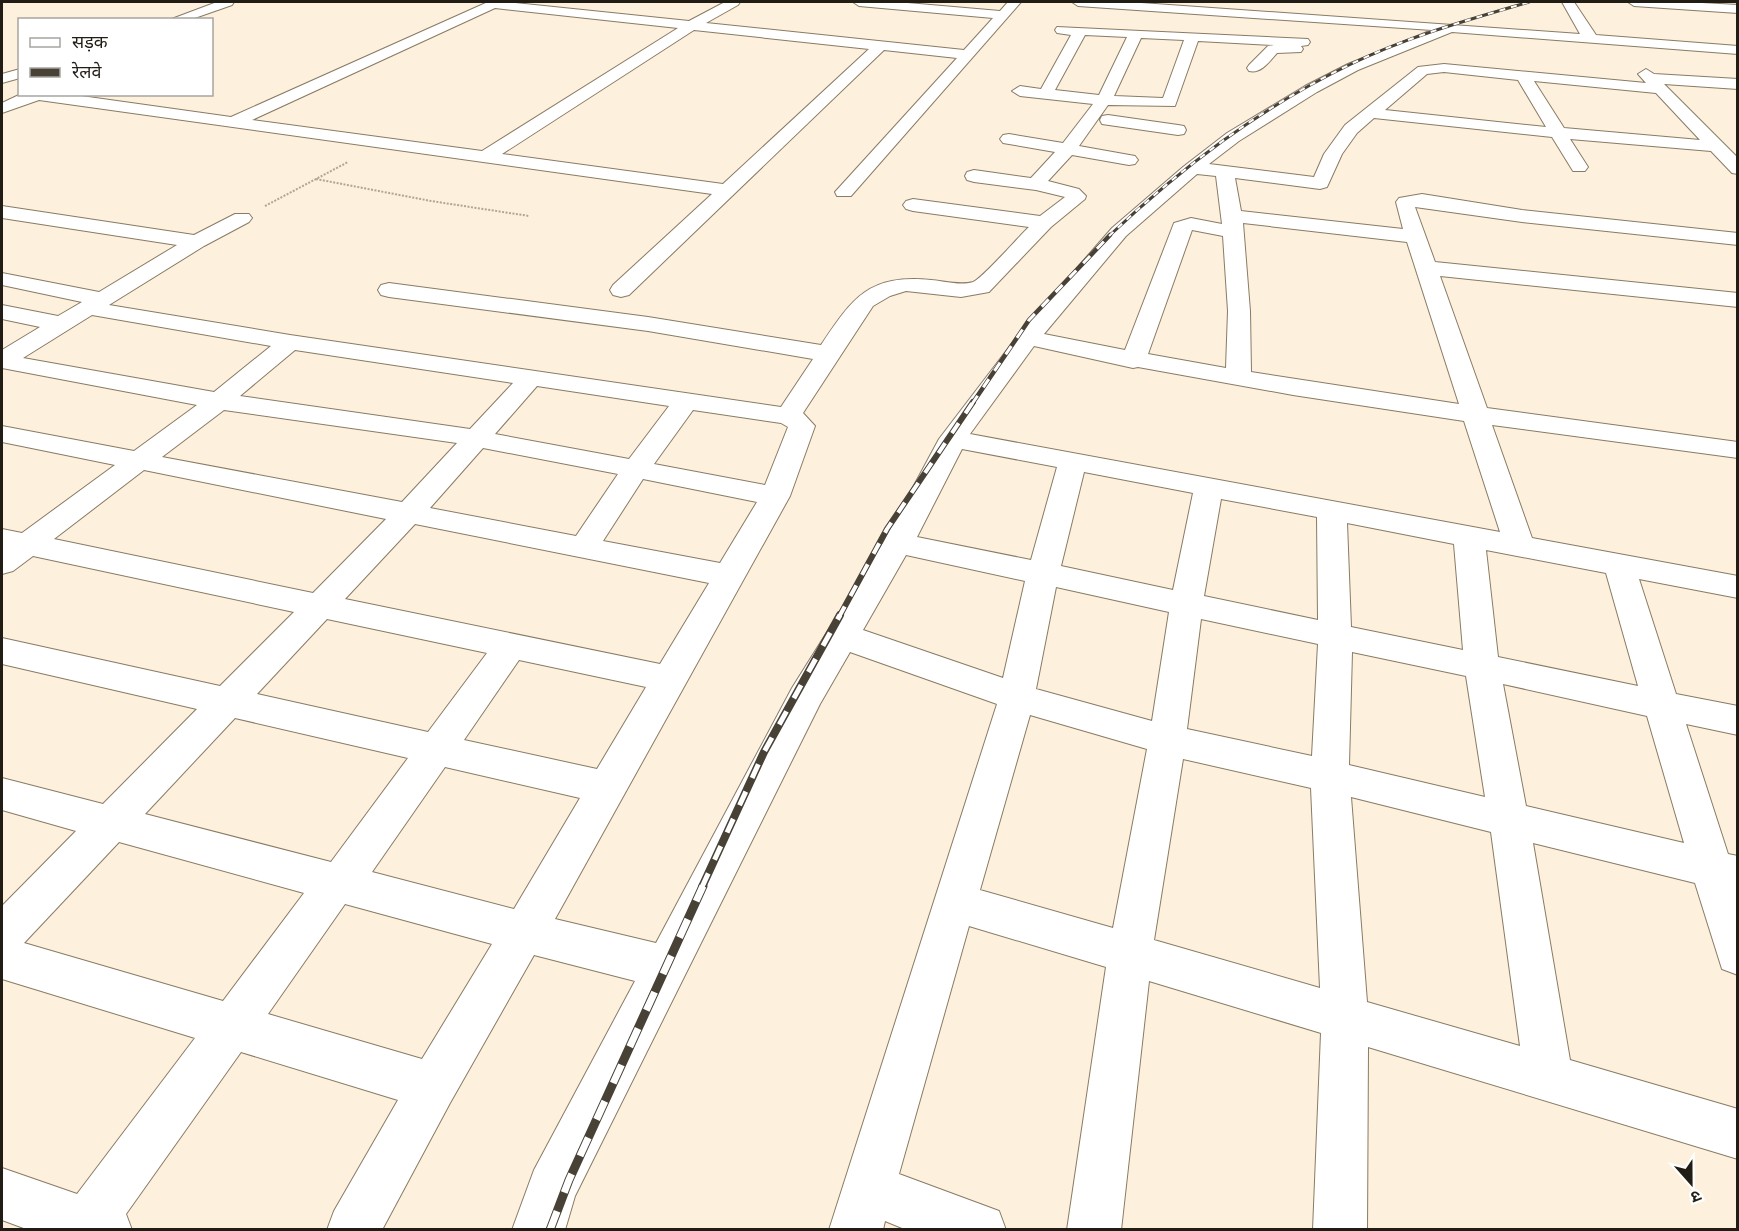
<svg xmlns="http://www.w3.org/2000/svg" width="1739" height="1231" font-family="Commissioner,'Noto Sans Devanagari',sans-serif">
<rect width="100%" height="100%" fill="#fdf0dc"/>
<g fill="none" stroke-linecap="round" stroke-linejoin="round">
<defs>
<path id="minor" d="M217 2H234L232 5 189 20H169Z
M488 2H505L689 21 725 2H740L738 5 706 23 964 50 993 18 859 6 853 2H896L1000 11 1008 2H1021L851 196H837L835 192 957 58 884 50 629 295 621 297 613 295 610 290 613 285 712 194 39 100 2 113V103L21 94H67L231 117ZM495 8 678 28 482 151 252 120ZM694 30 869 49 723 184 502 154Z
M1072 2H1127L1580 34 1562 2H1574L1596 35 1738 46V54L1452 32 1358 70 1317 92 1239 141 1209 164 1314 177 1324 154 1345 125 1418 67 1444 64 1646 83 1638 74 1646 69 1654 74 1738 79V89L1664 84 1738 158V174L1732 173 1711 151 1570 139 1588 167 1585 171H1573L1552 137 1374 118 1357 133 1342 154 1327 187 1320 189 1235 178 1241 211 1403 229 1396 202 1399 198 1422 194 1522 210 1738 233V245L1522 222 1415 207 1435 262 1738 293V307L1440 276 1487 408 1738 442V458L1492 425 1532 538 1738 576V598L1639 579 1676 694 1738 706V735L1686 724 1728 854 1738 856V975L1722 969 1695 883 1533 843 1570 1060 1738 1109V1159L1368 1047 1367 1230H1313L1321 1033 1149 981 1121 1230H1067L1106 967 969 926 899 1174 999 1211 1006 1230H907L885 1221 883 1230H829L997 704 850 652 820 704 575 1196 565 1230H512L534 1170 635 981 534 955 450 1103 382 1230H327L334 1211 398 1100 241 1052 126 1214 132 1230H29L2 1220V1168L77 1194 195 1038 2 979V906L76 831 2 810V778L103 804 197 709 2 664V638L220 686 294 612 33 556 13 571 2 574V529L22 533 115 465 2 442V426L134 451 197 405 2 368V350L40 327 2 319V305L58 316 82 302 2 285V273L99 292 177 245 2 218V206L194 235 235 214H249L252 218 249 222 204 246 109 305 290 335 781 407 813 359 648 331 389 297 381 295 378 290 381 285 389 283 648 317 821 345C853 297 869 274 931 280 944 281 960 286 973 282 983 278 1018 237 1029 227L913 211 906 209 903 205 906 201 913 199 1040 216 1065 197 1036 190 974 182 967 180 965 176 967 172 974 170 1031 178 1055 152 1003 143 1000 139 1003 135 1009 134 1063 143 1093 104 1020 96 1012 91 1020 86 1041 89 1071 35 1057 33 1055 30 1057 27 1308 39 1310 42 1308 45 1301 46 1303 49 1301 52 1277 53C1269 62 1261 74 1249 71L1247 68 1249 65 1268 46 1274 45 1198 41 1175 106 1108 105 1079 146 1135 156 1138 160 1135 164 1129 165 1072 155 1048 181 1079 189 1086 196 1085 199 1051 227 989 292 961 297 906 291 890 296 873 306 803 413 815 426 790 496 555 919 656 943 792 688 883 543 939 439 1020 333 1112 228 1183 167 1227 133 1305 86 1348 64 1432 30 1078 6ZM1085 35 1127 37 1099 95 1055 90ZM1141 38 1184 40 1163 98 1114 96ZM1444 72 1518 80 1546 127 1385 110 1427 74ZM1534 81 1656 93 1700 140 1564 128ZM1197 174 1216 176 1222 224 1191 218 1174 223 1125 350 1044 334 1126 236ZM1243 223 1407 242 1459 404 1251 372 1250 311ZM1192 230 1223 236 1228 311 1226 368 1148 354ZM92 315 271 346 214 392 23 358ZM1034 346 1133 368 1138 367 1293 395 1464 421 1500 532 970 434ZM295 350 513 383 470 429 240 396ZM537 386 669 406 629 459 495 434ZM224 410 457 443 402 502 162 457ZM693 410 781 423 788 427 765 485 654 464ZM483 448 618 474 576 536 430 508ZM962 449 1057 467 1031 560 917 537ZM144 470 386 519 313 593 54 539ZM1084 472 1193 493 1173 590 1061 566ZM643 479 757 502 720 563 603 541ZM1221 499 1317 517 1318 620 1204 596ZM1347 523 1454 544 1463 650 1351 627ZM415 524 709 583 660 664 345 599ZM1486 550 1606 573 1638 686 1498 657ZM906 555 1025 581 1003 678 863 630ZM1056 587 1169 612 1152 721 1036 689ZM327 619 487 653 428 732 257 694ZM1201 619 1318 644 1312 756 1187 729ZM1352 652 1466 676 1485 797 1349 765ZM519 660 646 687 597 769 464 740ZM1503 684 1647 716 1684 843 1526 806ZM1030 715 1147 749 1113 928 980 890ZM235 718 408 758 331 862 145 814ZM1183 759 1311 788 1320 988 1154 940ZM445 767 580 798 514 909 372 872ZM1351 797 1491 832 1520 1046 1367 1002ZM119 842 304 893 223 1001 24 943ZM345 904 492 944 422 1059 268 1014Z
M1628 2H1684L1738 5V13L1634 6Z
M20 69V78L2 83V74Z
M1108 115 1178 125 1184 126 1186 130 1184 134 1178 135 1102 124 1100 120 1102 116Z"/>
</defs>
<!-- minor casing -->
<use href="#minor" stroke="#897b64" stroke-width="2"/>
<!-- path -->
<path stroke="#b0a696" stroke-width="2" stroke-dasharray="2 1.5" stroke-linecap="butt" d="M316 179 431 201 529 216
M265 206 348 162"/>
<!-- minor -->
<use href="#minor" fill="#fff" fill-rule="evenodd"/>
<defs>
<path id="rail-far4" d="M1109 236C1181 168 1258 109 1349 65 1406 37 1468 20 1529 2"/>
<path id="rail-far3" d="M972 404 1029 320 1110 235"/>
<path id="rail-far2" d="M839 617 887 529 973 402"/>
<path id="rail-far1" d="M702 887 764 752 840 615"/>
<path id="rail" d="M550 1230 569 1180 703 886"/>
</defs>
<!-- rail-far4 casing -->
<use href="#rail-far4" stroke="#484136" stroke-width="3"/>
<!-- rail-far3 casing -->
<use href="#rail-far3" stroke="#484136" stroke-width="4.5"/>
<!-- rail-far2 casing -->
<use href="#rail-far2" stroke="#484136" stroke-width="6"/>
<!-- rail-far1 casing -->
<use href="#rail-far1" stroke="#484136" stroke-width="8"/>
<!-- rail casing -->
<use href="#rail" stroke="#484136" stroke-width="9"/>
<!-- rail-far4 -->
<use href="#rail-far4" stroke="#fff" stroke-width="2" stroke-dasharray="6" stroke-linecap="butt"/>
<!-- rail-far3 -->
<use href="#rail-far3" stroke="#fff" stroke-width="3" stroke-dasharray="10" stroke-linecap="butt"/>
<!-- rail-far2 -->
<use href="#rail-far2" stroke="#fff" stroke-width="4" stroke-dasharray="12" stroke-linecap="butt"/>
<!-- rail-far1 -->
<use href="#rail-far1" stroke="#fff" stroke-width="5" stroke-dasharray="15" stroke-linecap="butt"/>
<!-- rail -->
<use href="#rail" stroke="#fff" stroke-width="7" stroke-dasharray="20" stroke-linecap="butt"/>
</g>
<!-- border -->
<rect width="1739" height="1231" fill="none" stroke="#221d14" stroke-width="6"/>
<!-- legend -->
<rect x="18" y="18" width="195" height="78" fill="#ffffff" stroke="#a7a5a1" stroke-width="1.5"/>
<rect x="30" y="38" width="30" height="9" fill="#ffffff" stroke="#a7a5a1" stroke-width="1.5"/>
<text x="72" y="48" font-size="18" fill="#221d14">सड़क</text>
<rect x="30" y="68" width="30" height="9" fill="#484136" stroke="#a7a5a1" stroke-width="1.5"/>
<text x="72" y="78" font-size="18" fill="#221d14">रेलवे</text>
<!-- north arrow -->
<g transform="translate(1691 1183) rotate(159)" stroke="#ffffff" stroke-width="4.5" paint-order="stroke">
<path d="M0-4.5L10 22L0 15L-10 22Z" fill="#221d14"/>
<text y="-9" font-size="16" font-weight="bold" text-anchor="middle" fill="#221d14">उ</text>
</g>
</svg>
